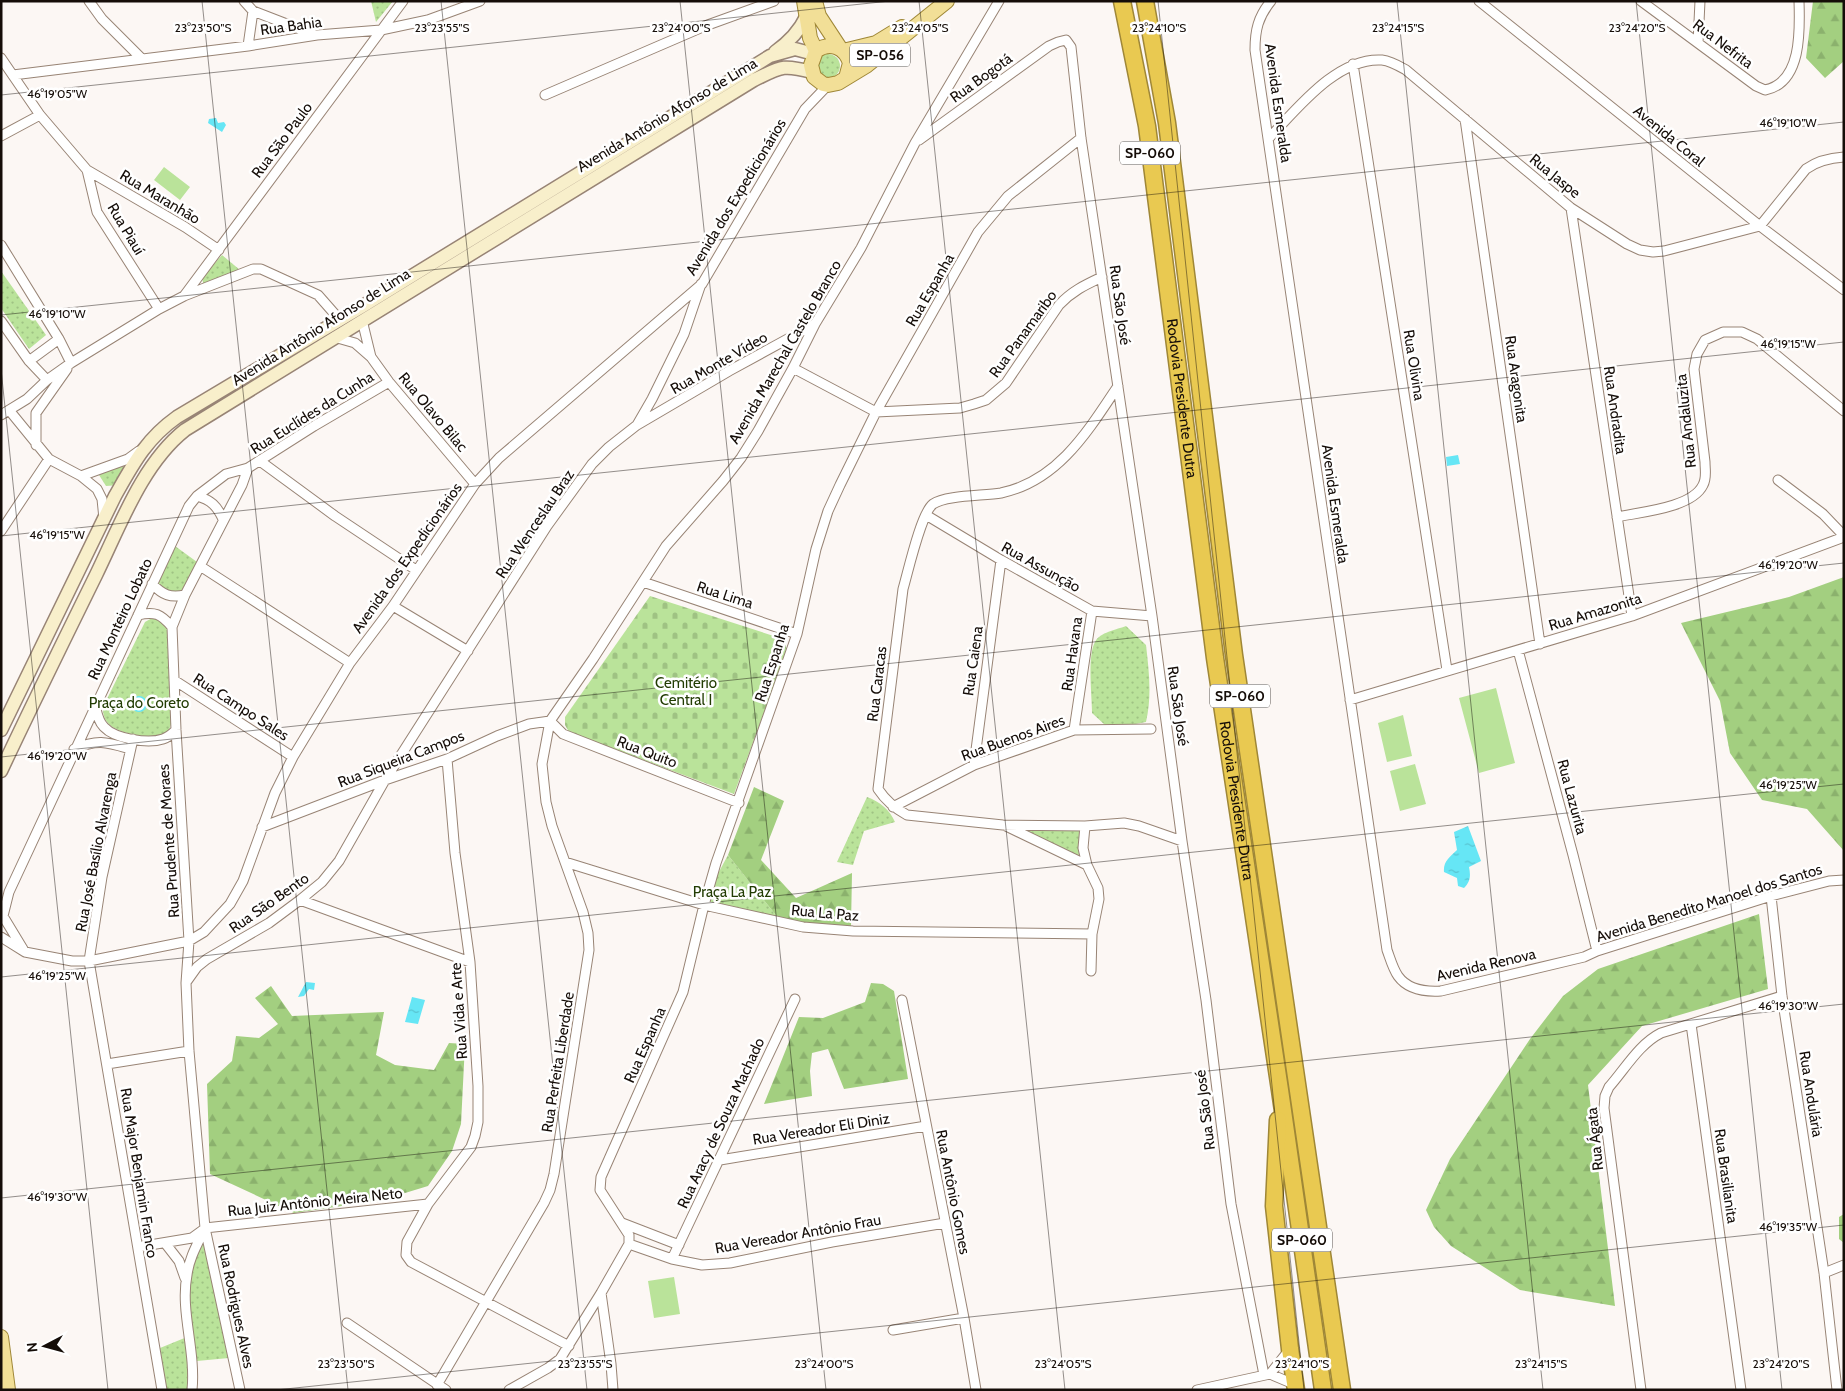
<svg xmlns="http://www.w3.org/2000/svg" width="1845" height="1391" font-family="Cabin,sans-serif">
<defs>
<pattern id="green-dots" width="8" height="8" patternUnits="userSpaceOnUse" patternTransform="scale(1.25)"><rect width="8" height="8" fill="#bae39a"/><path d="M2 2h.1M6 6h.1" fill="none" stroke="#9fc283" stroke-width="1.8" stroke-linecap="round"/></pattern>
<pattern id="forest-firs" width="22" height="20" patternUnits="userSpaceOnUse" patternTransform="scale(1.25)"><rect width="22" height="20" fill="#a3cf80"/><path d="M5 1l3.5 6h-7zM16 11l3.5 6h-7z" fill="#8bb16d"/></pattern>
<pattern id="cemetery-stones" width="16" height="16" patternUnits="userSpaceOnUse" patternTransform="scale(1.25)"><rect width="16" height="16" fill="#bae39a"/><path d="M2 7V4a2 2 0 0 1 4 0v3zM10 15v-3a2 2 0 0 1 4 0v3z" fill="#9fc283"/></pattern>
<pattern id="water-ripples" width="26" height="14" patternUnits="userSpaceOnUse" patternTransform="scale(1.25)"><rect width="26" height="14" fill="#66e6f5"/><path d="M2 4q2-2 4 0t4 0M15 11q2-2 4 0t4 0" fill="none" stroke="#58c4d1"/></pattern>
</defs>
<rect width="100%" height="100%" fill="#fcf7f4"/>
<!-- green -->
<path fill="url(#green-dots)" d="M371 1H393L376 22Z
M816 66a12 12 0 1 1 24 0a12 12 0 1 1-24 0Z
M222 255 240 270 204 286 202 278Z
M1 271 46 335 29 349 1 308Z
M121 463 125 469 120 485 106 486 99 475Z
M175 546 197 562 182 592 170 593 158 583Z
M152 618 159 619 167 627 171 724 169 730C166 733 161 737 155 737 149 739 142 736 136 735 119 731 102 727 103 707L145 622Z
M1126 626 1146 645C1149 671 1152 696 1146 722L1125 726 1105 725 1092 713C1092 696 1087 656 1095 642 1100 632 1116 630 1126 626Z
M867 797C879 801 890 810 895 822L864 831 853 865 837 862Z
M1019 829H1080V856H1075Z
M728 855 779 919 707 908 714 881Z
M203 1239 229 1358 197 1361C193 1329 183 1293 194 1261 196 1253 200 1246 203 1239Z
M187 1337 190 1390H166L160 1348Z"/>
<!-- forest -->
<path fill="url(#forest-firs)" d="M1813 1H1844V61L1825 78 1806 58Z
M1844 577V851L1807 809 1762 800 1730 753 1720 701 1681 623 1789 597Z
M754 787 784 801 761 860 796 898 852 873 851 926 800 925 779 919 728 855Z
M1759 914 1768 989 1642 1026 1588 1085 1615 1306 1520 1290 1451 1246 1434 1227 1426 1210 1450 1159 1530 1039 1563 996 1598 969Z
M871 983 883 984 894 991 908 1079 844 1089 828 1049 812 1053 810 1071 812 1096 764 1104 799 1017 823 1018 865 1002Z
M271 986 292 1016 384 1012 376 1055 395 1065 434 1070 449 1043 465 1044 461 1124 452 1151 428 1186 382 1200 294 1213 210 1174 207 1084 232 1061 236 1036 259 1038 278 1024 255 998Z
M1844 1214V1243L1839 1239V1217Z"/>
<!-- cemetery -->
<path fill="url(#cemetery-stones)" d="M650 596 783 639 787 650 734 794 569 732 565 725V717Z"/>
<!-- pitch -->
<path fill="#bae39a" d="M164 167 190 187 180 200 154 180Z
M1496 688 1515 763 1479 773 1459 698Z
M1403 715 1412 756 1387 762 1378 723Z
M1415 764 1426 804 1400 811 1390 771Z
M674 1277 680 1314 654 1318 648 1281Z"/>
<!-- water -->
<path fill="url(#water-ripples)" d="M216 118 218 123 224 122 226 125 222 132 208 123 209 119Z
M1458 455 1460 464 1447 466 1446 457Z
M131 704a8 8 0 1 1 16 0a8 8 0 1 1-16 0Z
M1468 826 1481 861 1469 867C1471 876 1470 882 1464 888L1458 886 1457 878 1444 872C1443 861 1450 857 1457 850L1454 832Z
M306 982 315 983 314 990 309 989 304 996 298 997Z
M412 997 425 1000 418 1024 405 1022Z"/>
<g fill="none" stroke-linecap="round" stroke-linejoin="round">
<defs>
<path id="street" d="M89 1 102 19 142 59
M244 1 253 11 315 35
M1271 1C1258 17 1255 30 1255 50L1387 950C1390 958 1393 969 1398 976 1408 990 1425 992 1441 991L1584 957 1597 951 1771 896 1829 881 1844 880
M1479 1 1760 226 1844 290
M1641 1 1756 86 1765 90C1802 83 1800 30 1799 1
M1698 43 1700 1
M248 46 253 11
M1 58 40 115 87 170 97 212 159 309
M1353 64 1447 670
M13 75 248 46 317 35 381 30 428 20 480 1
M545 95 705 26 774 1
M1465 119 1540 644
M1 136 40 115
M1269 138C1297 109 1337 57 1382 60 1391 61 1399 66 1406 70L1571 208 1627 244 1640 250 1653 252 1664 251 1760 226 1806 169C1817 161 1829 158 1844 157
M919 140 1049 46 1058 42 1066 40 1071 47 1081 138 1152 616 1182 841 1206 1000 1231 1204 1264 1375
M87 170 185 227 219 250
M1571 208 1632 616
M1 245 59 339 71 363
M184 296 403 1
M362 320 371 357
M1 321 29 361 47 380
M334 337 355 343 371 357 389 382 475 484
M29 361 59 339
M793 368 876 412 960 408 974 404 986 400 1006 383 1059 305C1072 291 1085 285 1102 277
M1118 386C1088 431 1058 481 1001 493 984 496 946 495 933 504 921 513 908 572 903 589L878 789C886 801 894 808 907 815L1003 825 1085 826 1124 823 1139 826 1182 841
M9 410 49 459 81 476 97 489 102 499 104 519
M1 415 27 399 47 380 71 363 159 309 184 296 253 269H261L318 295 340 320
M637 425 729 371 815 324
M36 445V413L67 369
M260 461 335 516 416 570
M81 476 128 459 139 451
M1778 480 1823 514 1844 536
M197 496C211 500 217 506 223 519
M926 515 1001 560 1092 611 1152 616
M1617 517C1640 512 1692 508 1703 485 1707 478 1705 470 1705 462L1694 369 1697 354 1705 340 1723 332H1742L1757 339 1844 411
M1 531 49 459
M200 566 350 663
M643 582 797 634
M152 584C163 595 170 598 185 595
M393 606 468 651
M138 615C155 611 161 614 172 627
M1518 650 1573 855 1597 951
M174 680 293 757
M1350 700 1632 616 1844 537
M95 705C97 713 98 721 104 727 115 739 148 744 163 739 169 737 172 734 176 730
M550 721 563 734 739 803
M1074 730 1092 611
M133 739 102 877 89 961 162 1390
M74 749C98 739 106 742 130 749
M447 759 455 853 470 962 478 1086V1122L475 1136 471 1147 428 1204 407 1242 406 1255 411 1262 569 1346
M974 765 1001 560
M893 807 974 765 1074 730 1151 729
M1006 826 1087 865 1098 888 1099 899 1092 934 1091 971
M1085 826 1083 848 1087 865
M262 827 385 780 447 759 497 736 529 724 550 721
M565 862 704 905 803 927 853 931 1092 934
M1771 896 1782 996 1824 1273 1837 1390
M300 900 470 962
M1 937 25 952 72 961H89L189 941 204 932 230 904 243 881 275 793 293 757 350 663 393 606 475 484 499 458 702 284 805 109 828 85
M23 949 3 916 9 892 189 506 197 496 226 474 248 468 314 426 389 382
M187 981 197 967 207 959 269 923 300 900 322 882 339 861 385 780 547 526 592 464 609 447 637 425 652 399 684 334 701 284
M902 1000 964 1318 976 1390
M1691 1024 1741 1390
M107 1064 189 1051
M720 1160 926 1126
M622 1223 679 1245
M205 1228 428 1204
M165 1243 179 1261 185 1278
M629 1244 672 1259 702 1265 730 1263 832 1242 945 1223
M138 1247 192 1238 203 1230
M672 1259 795 999
M1824 1273 1844 1265
M601 1293 611 1364 613 1390
M347 1323 446 1390
M893 1330 964 1318
M1270 1374 1296 1385
M437 1385 544 1203 550 1190 554 1174 589 950 588 933 583 912 552 826 546 802 542 764 550 721 593 659 666 546 723 481 741 458 758 431 793 368 815 324 861 248 915 143 999 1
M192 1390C196 1351 180 1311 187 1275 189 1258 198 1243 205 1228
M240 1390 205 1228 189 1051 186 983 189 941 176 730 172 627 185 595 242 485 248 468
M509 1390 548 1368 560 1359 601 1293 629 1244V1235L600 1190 601 1177 683 992 704 905 716 863 797 634 816 549 828 511 840 485 876 412 978 232 1008 196 1081 138
M1197 1390 1270 1374 1290 1349
M1641 1390 1604 1108 1605 1096 1609 1087C1625 1069 1639 1044 1661 1033L1782 996"/>
<path id="secondary" d="M775 52C789 42 799 32 806 17
M1 730 115 496C133 464 146 439 177 417L363 306 770 56 795 49 814 54
M1 771C32 705 64 640 96 575 120 526 142 464 185 430L754 80C781 67 782 64 812 72"/>
<path id="primary" d="M804 1 810 38 816 51
M815 1 819 16 840 48
M843 51 876 43 902 27
M846 78 850 63C845 47 830 41 816 51L811 65 814 77 823 84 828 85 838 83 866 66 947 1
M1 1337 8 1390"/>
<g id="highway">
<path id="s1" d="M1122 1 1147 126 1215 658 1280 1090 1323 1390"/>
<path d="M1145 1 1167 123 1234 655 1342 1390"/>
<path d="M1278 1120 1274 1206 1290 1349 1296 1390"/>
</g>
</defs>
<!-- street casing -->
<use href="#street" stroke="#988475" stroke-width="11"/>
<!-- secondary casing -->
<use href="#secondary" stroke="#988475" stroke-width="15"/>
<!-- primary casing -->
<use href="#primary" stroke="#9f8737" stroke-width="16"/>
<!-- highway casing -->
<use href="#highway" stroke="#9f8737" stroke-width="19"/>
<!-- street -->
<use href="#street" stroke="#fff" stroke-width="9"/>
<!-- secondary -->
<use href="#secondary" stroke="#f8efcb" stroke-width="12"/>
<!-- primary -->
<use href="#primary" stroke="#f2df97" stroke-width="14"/>
<!-- highway -->
<use href="#highway" stroke="#e9c951" stroke-width="16"/>
</g>
<!-- ticks -->
<path fill="none" stroke="#150d08" stroke-width="1" stroke-opacity="0.45" d="M202 1 348 1390M441 1 587 1390M680 1 826 1390M919 1 1065 1390M1158 1 1304 1390M1397 1 1543 1390M1636 1 1782 1390M1 95 890 1M1 315 1844 122M1 369 108 1390M1 536 1844 342M1 757 1844 563M1 977 1844 784M1 1198 1844 1004M276 1390 1844 1225"/>
<g text-anchor="middle" dominant-baseline="central" stroke-width="5" stroke-linejoin="round" paint-order="stroke">
<!-- shield labels -->
<g fill="#fff" stroke="#5b5652" stroke-width="1">
<rect x="850" y="43.5" width="60" height="23" rx="4"/>
<rect x="1120" y="141.5" width="60" height="23" rx="4"/>
<rect x="1210" y="684.5" width="60" height="23" rx="4"/>
<rect x="1272" y="1228.5" width="60" height="23" rx="4"/>
</g>
<g font-size="14" font-weight="bold" fill="#150d08">
<text x="880" y="55">SP-056</text>
<text x="1150" y="153">SP-060</text>
<text x="1240" y="696">SP-060</text>
<text x="1302" y="1240">SP-060</text>
</g>
<!-- street labels -->
<g font-size="15" fill="#150d08" stroke="#fff">
<text transform="translate(291 26) rotate(-8)">Rua Bahia</text>
<text transform="translate(1723 44) rotate(37)">Rua Nefrita</text>
<text transform="translate(981 78) rotate(-36)">Rua Bogotá</text>
<text transform="translate(1278 103) rotate(82)">Avenida Esmeralda</text>
<text transform="translate(667 115) rotate(-31)">Avenida Antônio Afonso de Lima</text>
<text transform="translate(1669 136) rotate(39)">Avenida Coral</text>
<text transform="translate(282 140) rotate(-53)">Rua São Paulo</text>
<text transform="translate(1555 176) rotate(39)">Rua Jaspe</text>
<text transform="translate(160 197) rotate(31)">Rua Maranhão</text>
<text transform="translate(736 197) rotate(-59)">Avenida dos Expedicionários</text>
<text transform="translate(126 229) rotate(59)">Rua Piauí</text>
<text transform="translate(930 290) rotate(-60)">Rua Espanha</text>
<text transform="translate(1120 305) rotate(82)">Rua São José</text>
<text transform="translate(321 327) rotate(-32)">Avenida Antônio Afonso de Lima</text>
<text transform="translate(1023 334) rotate(-54)">Rua Panamaribo</text>
<text transform="translate(785 352) rotate(-60)">Avenida Marechal Castelo Branco</text>
<text transform="translate(719 363) rotate(-30)">Rua Monte Vídeo</text>
<text transform="translate(1414 365) rotate(81)">Rua Olivina</text>
<text transform="translate(1516 379) rotate(82)">Rua Aragonita</text>
<text stroke="none"><textPath href="#s1" startOffset="402">Rodovia Presidente Dutra</textPath></text>
<text transform="translate(1615 410) rotate(82)">Rua Andradita</text>
<text transform="translate(433 412) rotate(50)">Rua Olavo Bilac</text>
<text transform="translate(312 413) rotate(-32)">Rua Euclídes da Cunha</text>
<text transform="translate(1686 421) rotate(-96)">Rua Andaluzita</text>
<text transform="translate(1335 504) rotate(82)">Avenida Esmeralda</text>
<text transform="translate(535 524) rotate(-56)">Rua Wenceslau Braz</text>
<text transform="translate(407 558) rotate(-55)">Avenida dos Expedicionários</text>
<text transform="translate(1041 567) rotate(29)">Rua Assunção</text>
<text transform="translate(725 595) rotate(18)">Rua Lima</text>
<text transform="translate(1595 612) rotate(-17)">Rua Amazonita</text>
<text transform="translate(120 619) rotate(-65)">Rua Monteiro Lobato</text>
<text transform="translate(1072 654) rotate(-82)">Rua Havana</text>
<text transform="translate(973 661) rotate(-82)">Rua Caiena</text>
<text transform="translate(772 663) rotate(-72)">Rua Espanha</text>
<text transform="translate(877 684) rotate(-83)">Rua Caracas</text>
<text transform="translate(1178 706) rotate(82)">Rua São José</text>
<text transform="translate(241 707) rotate(33)">Rua Campo Sales</text>
<text transform="translate(1013 738) rotate(-20)">Rua Buenos Aires</text>
<text transform="translate(647 752) rotate(21)">Rua Quito</text>
<text transform="translate(401 759) rotate(-21)">Rua Siqueira Campos</text>
<text transform="translate(1572 797) rotate(75)">Rua Lazurita</text>
<text stroke="none"><textPath href="#s1" startOffset="808">Rodovia Presidente Dutra</textPath></text>
<text transform="translate(169 841) rotate(-94)">Rua Prudente de Moraes</text>
<text transform="translate(96 852) rotate(-79)">Rua José Basílio Alvarenga</text>
<text transform="translate(269 903) rotate(-35)">Rua São Bento</text>
<text transform="translate(1709 903) rotate(-17)">Avenida Benedito Manoel dos Santos</text>
<text transform="translate(825 913) rotate(5)">Rua La Paz</text>
<text transform="translate(1486 965) rotate(-13)">Avenida Renova</text>
<text transform="translate(459 1011) rotate(-94)">Rua Vida e Arte</text>
<text transform="translate(645 1045) rotate(-66)">Rua Espanha</text>
<text transform="translate(558 1062) rotate(-81)">Rua Perfeita Liberdade</text>
<text transform="translate(1811 1094) rotate(81)">Rua Andulária</text>
<text transform="translate(1205 1110) rotate(-97)">Rua São José</text>
<text transform="translate(721 1123) rotate(-65)">Rua Aracy de Souza Machado</text>
<text transform="translate(821 1129) rotate(-9)">Rua Vereador Eli Diniz</text>
<text transform="translate(1595 1139) rotate(-96)">Rua Ágata</text>
<text transform="translate(139 1173) rotate(81)">Rua Major Benjamin Franco</text>
<text transform="translate(1726 1176) rotate(82)">Rua Brasilianita</text>
<text transform="translate(953 1192) rotate(79)">Rua Antônio Gomes</text>
<text transform="translate(315 1202) rotate(-6)">Rua Juiz Antônio Meira Neto</text>
<text transform="translate(798 1234) rotate(-10)">Rua Vereador Antônio Frau</text>
<text transform="translate(236 1306) rotate(78)">Rua Rodrigues Alves</text>
</g>
<!-- park labels -->
<g font-size="15" fill="#223c03" stroke="#fff">
<text x="686" y="683">Cemitério<tspan x="686" dy="17">Central I</tspan></text>
<text x="139" y="703">Praça do Coreto</text>
<text x="732" y="892">Praça La Paz</text>
</g>
</g>
<g font-size="12" text-anchor="middle" fill="#150d08" stroke="#fff" stroke-width="5" stroke-linejoin="round" paint-order="stroke">
<text x="203" y="32">23°23'50"S</text>
<text x="442" y="32">23°23'55"S</text>
<text x="681" y="32">23°24'00"S</text>
<text x="920" y="32">23°24'05"S</text>
<text x="1159" y="32">23°24'10"S</text>
<text x="1398" y="32">23°24'15"S</text>
<text x="1637" y="32">23°24'20"S</text>
<text x="57" y="98">46°19'05"W</text>
<text x="1788" y="127">46°19'10"W</text>
<text x="57" y="318">46°19'10"W</text>
<text x="1788" y="348">46°19'15"W</text>
<text x="57" y="539">46°19'15"W</text>
<text x="1788" y="569">46°19'20"W</text>
<text x="57" y="760">46°19'20"W</text>
<text x="1788" y="789">46°19'25"W</text>
<text x="57" y="980">46°19'25"W</text>
<text x="1788" y="1010">46°19'30"W</text>
<text x="57" y="1201">46°19'30"W</text>
<text x="1788" y="1231">46°19'35"W</text>
<text x="346" y="1368">23°23'50"S</text>
<text x="585" y="1368">23°23'55"S</text>
<text x="824" y="1368">23°24'00"S</text>
<text x="1063" y="1368">23°24'05"S</text>
<text x="1302" y="1368">23°24'10"S</text>
<text x="1541" y="1368">23°24'15"S</text>
<text x="1781" y="1368">23°24'20"S</text>
</g>
<!-- border -->
<rect width="1845" height="1391" fill="none" stroke="#150d08" stroke-width="5"/>
<!-- north arrow -->
<g transform="translate(45 1346) rotate(264)" stroke="#ffffff" stroke-width="4" paint-order="stroke">
<path d="M0-4L9 19L0 12L-9 19Z" fill="#150d08"/>
<text y="-8" font-size="14" font-weight="bold" text-anchor="middle" fill="#150d08">N</text>
</g>
</svg>
